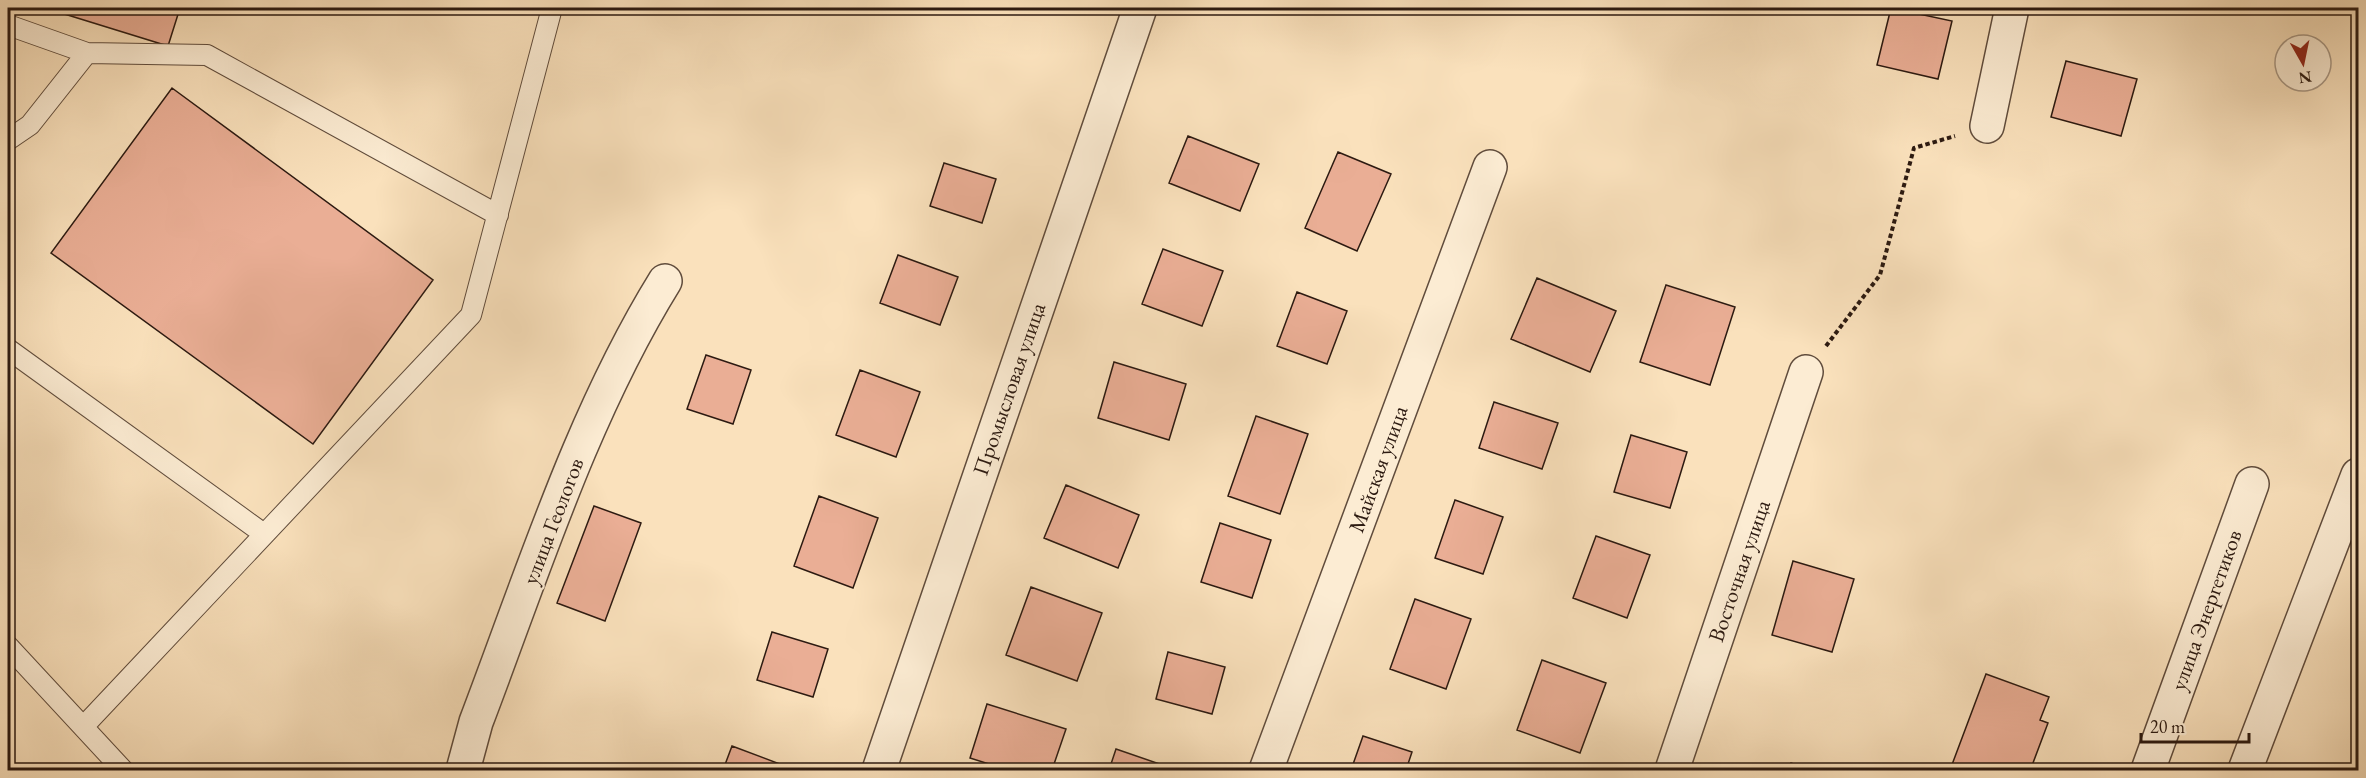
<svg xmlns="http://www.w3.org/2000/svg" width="2366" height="778" font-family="'EB Garamond',serif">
<rect width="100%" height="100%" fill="#fae1bc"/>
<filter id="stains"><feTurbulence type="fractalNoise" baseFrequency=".00333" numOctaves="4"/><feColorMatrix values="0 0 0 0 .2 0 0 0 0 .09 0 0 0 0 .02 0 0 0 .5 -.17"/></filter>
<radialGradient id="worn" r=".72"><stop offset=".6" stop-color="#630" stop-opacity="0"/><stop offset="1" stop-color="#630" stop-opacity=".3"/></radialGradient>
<!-- building -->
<path fill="#eaae95" stroke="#2c1a11" stroke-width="1.5" d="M45 8H180L168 46Z
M1891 8 1952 21 1938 79 1877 65Z
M2066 61 2137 79 2121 136 2051 117Z
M172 88 433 280 313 444 51 253Z
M1188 136 1259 164 1240 211 1169 183Z
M1338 152 1391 174 1357 251 1305 228Z
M944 163 996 179 982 223 930 206Z
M1163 249 1223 271 1202 326 1142 304Z
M898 255 958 277 940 325 880 303Z
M1537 278 1616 311 1590 372 1511 339Z
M1666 285 1735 307 1710 385 1640 362Z
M1297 292 1347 311 1327 364 1277 346Z
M706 355 751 370 733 424 687 409Z
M1114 362 1186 384 1169 440 1098 418Z
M860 370 920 392 896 457 836 435Z
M1494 402 1558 423 1542 469 1479 448Z
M1256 416 1308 434 1280 514 1228 496Z
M1631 435 1687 452 1670 508 1614 492Z
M1066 485 1139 515 1118 568 1044 538Z
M819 496 878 518 853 588 794 566Z
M1455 500 1503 517 1483 574 1435 558Z
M594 506 641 523 605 621 557 603Z
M1220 523 1271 540 1252 598 1201 582Z
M1596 536 1650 555 1627 618 1573 598Z
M1793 561 1854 579 1832 652 1772 635Z
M1031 587 1102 613 1077 681 1006 655Z
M1415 599 1471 619 1446 689 1390 669Z
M772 632 828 649 813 697 757 680Z
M1168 652 1225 667 1212 714 1156 699Z
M1542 660 1606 683 1580 753 1517 730Z
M1986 674 2049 697 2040 720 2048 723 2033 763 2047 770H1950Z
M987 704 1066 729 1052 770H1008L970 758Z
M1363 736 1412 752 1406 770H1351Z
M732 746 793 769V770H723Z
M1116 749 1177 770H1109Z
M1791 763 1812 770H1788Z"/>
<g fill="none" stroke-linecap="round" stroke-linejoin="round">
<defs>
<path id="service" d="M8 25 87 53 207 55 498 215
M8 140 30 125 87 53
M8 349 264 534
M8 646 123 770
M83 727 471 315 552 8"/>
<path id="minor" d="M1987 126 2012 8
M463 770 476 722C532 575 582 415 665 281
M1266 770 1490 167
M1672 770 1806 372
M2148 770 2252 484
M2245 770 2358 475"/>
<path id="tertiary" d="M879 770 1140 8"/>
</defs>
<!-- service casing -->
<use href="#service" stroke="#604c3c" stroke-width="22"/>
<!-- minor casing -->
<use href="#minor" stroke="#604c3c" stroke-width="36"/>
<!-- tertiary casing -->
<use href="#tertiary" stroke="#604c3c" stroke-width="36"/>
<!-- path -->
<path stroke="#2c1a11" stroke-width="4" stroke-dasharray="4.5 3" stroke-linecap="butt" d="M1826 346 1880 275 1914 148 1955 136"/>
<!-- service -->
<use href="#service" stroke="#fcecd3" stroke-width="20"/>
<!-- minor -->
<use href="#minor" stroke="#fcecd3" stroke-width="33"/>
<!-- tertiary -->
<use href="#tertiary" stroke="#fcecd3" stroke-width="33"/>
</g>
<g text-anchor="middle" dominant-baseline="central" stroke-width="4.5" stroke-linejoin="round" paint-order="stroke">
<!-- street labels -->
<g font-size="22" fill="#2c1a11" stroke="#fcecd3">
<text transform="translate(1009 389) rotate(-71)">Промысловая улица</text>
<text transform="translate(1378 469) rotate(-70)">Майская улица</text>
<text transform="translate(553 521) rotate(-69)">улица Геологов</text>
<text transform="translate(1739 571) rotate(-71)">Восточная улица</text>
<text transform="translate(2206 610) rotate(-70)">улица Энергетиков</text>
</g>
</g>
<!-- margin -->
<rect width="2366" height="778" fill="none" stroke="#fae1bc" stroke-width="30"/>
<rect x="9" y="9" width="2348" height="760" fill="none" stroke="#2c1a11" stroke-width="3"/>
<rect x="15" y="15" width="2336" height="748" fill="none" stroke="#2c1a11" stroke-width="1.5"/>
<!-- north arrow -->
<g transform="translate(2303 63) rotate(171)"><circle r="28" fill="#fcecd3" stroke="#a99885" stroke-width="1.5"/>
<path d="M0-4.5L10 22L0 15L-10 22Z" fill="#8f2418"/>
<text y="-9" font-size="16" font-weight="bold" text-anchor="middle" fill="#2c1a11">N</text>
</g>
<!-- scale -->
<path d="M2141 733v9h108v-9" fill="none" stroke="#2c1a11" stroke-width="3"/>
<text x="2150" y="733" font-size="18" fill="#2c1a11" stroke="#fcecd3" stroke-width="4.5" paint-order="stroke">20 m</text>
<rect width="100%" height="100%" filter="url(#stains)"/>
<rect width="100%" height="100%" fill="url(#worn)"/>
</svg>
